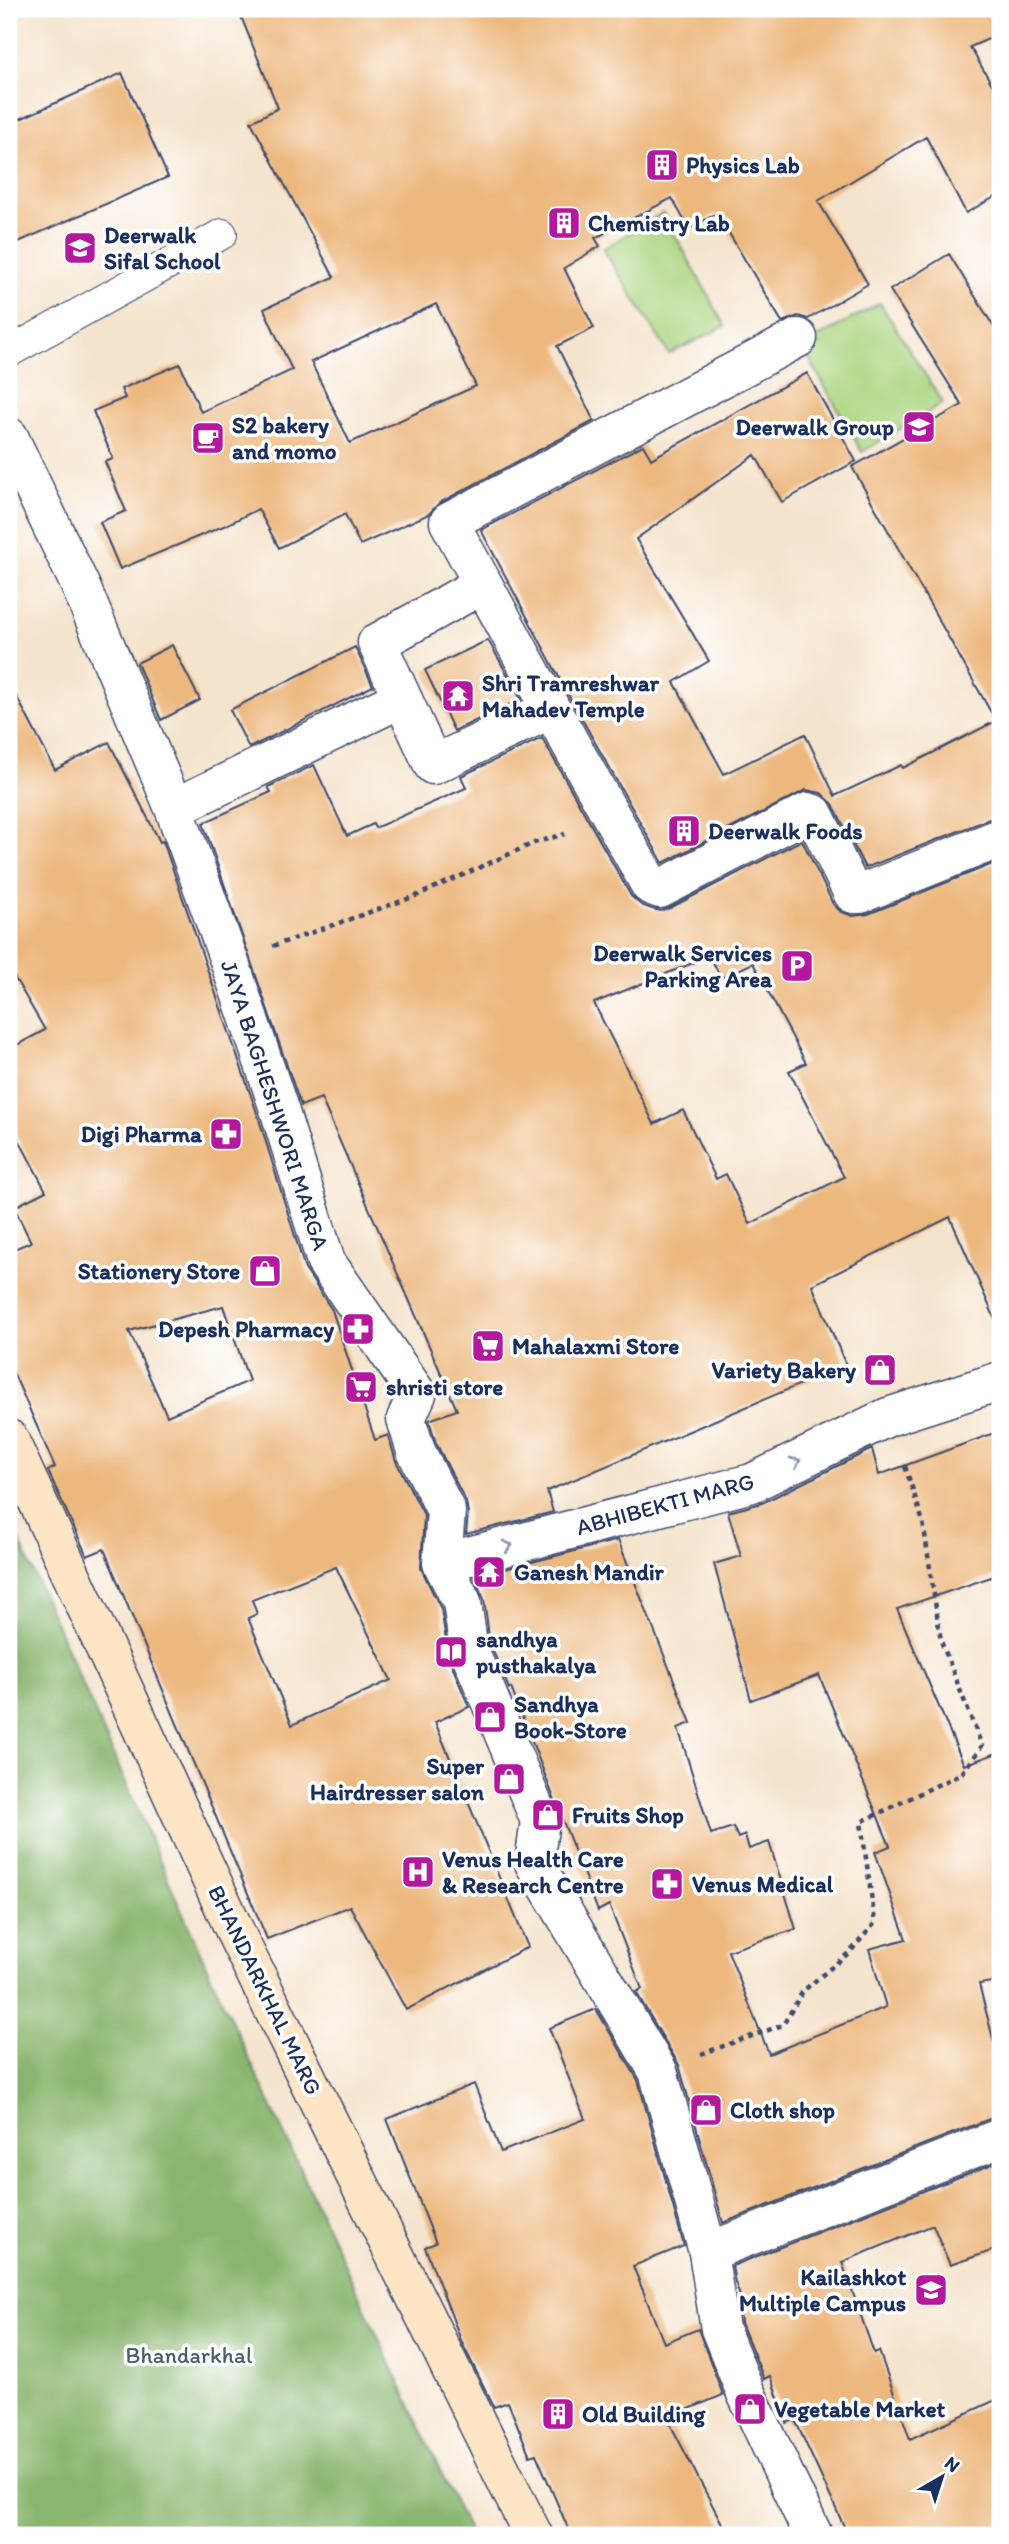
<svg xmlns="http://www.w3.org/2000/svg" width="1009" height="2544" font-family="Itim,sans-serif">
<rect width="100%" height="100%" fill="#fff"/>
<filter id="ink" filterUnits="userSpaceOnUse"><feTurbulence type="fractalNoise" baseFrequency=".0143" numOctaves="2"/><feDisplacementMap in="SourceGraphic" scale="14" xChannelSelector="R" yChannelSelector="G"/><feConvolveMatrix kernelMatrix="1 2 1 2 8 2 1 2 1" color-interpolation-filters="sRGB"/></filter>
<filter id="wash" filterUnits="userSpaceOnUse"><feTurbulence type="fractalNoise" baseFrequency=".00686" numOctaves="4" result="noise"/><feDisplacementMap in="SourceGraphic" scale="28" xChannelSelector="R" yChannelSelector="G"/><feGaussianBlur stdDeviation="1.57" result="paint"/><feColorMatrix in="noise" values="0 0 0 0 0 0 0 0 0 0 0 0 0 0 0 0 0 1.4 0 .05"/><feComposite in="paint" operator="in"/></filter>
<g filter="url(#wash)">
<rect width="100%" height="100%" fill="#f5e4cd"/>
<!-- green -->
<path fill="#acd580" stroke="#64826f" stroke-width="2" d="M663 213 725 326 669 354 603 249Z
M880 303 943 403 862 452 802 346Z"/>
<!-- forest -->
<path fill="#89b66e" stroke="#527266" stroke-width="2" d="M9 1517 207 1968 470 2535H9Z"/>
<g id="blocks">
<!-- building -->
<path fill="#edb87e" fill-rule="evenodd" d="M238 9H1000V34L970 47 1000 98V194L966 213 926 137 818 201 868 284 808 319 798 316 782 322 717 213 689 229 672 198 595 238 600 246 564 268 594 328 557 346 594 421 439 503 429 514 360 545 345 514 279 548 258 509 226 525 120 569 100 522 126 511 105 462 113 459 93 411 125 398 121 389 180 364 201 412 292 370 264 309 334 277 251 122 278 108ZM436 304 476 386 350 443 311 362Z
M122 73 168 177 9 246V124Z
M949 254 1000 337V817L992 818 865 868 833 804 821 793 806 790 663 863 570 698 481 530 643 445 651 459 807 373 856 461 782 502 755 455 636 539 709 661 674 682 724 774 805 734 835 796 901 765 903 768 996 721 852 467 962 405 890 290Z
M488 640 521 699 454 731 425 670Z
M172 645 200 700 161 720 137 663Z
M355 647 373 686 249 748 230 710Z
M9 682 55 770 109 742 160 842 163 841 258 1116 305 1269 332 1310 375 1440 388 1435 396 1461 424 1515 421 1568 441 1609 449 1658 469 1707 435 1722 528 1947 406 2010 350 1906 267 1939 104 1549 87 1556 48 1471 55 1467 9 1363V1251L31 1242 14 1207 46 1191 9 1121V1049L45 1030 9 968ZM223 1306 249 1381 167 1416 129 1331ZM336 1567 391 1680 292 1725 248 1618 257 1614 252 1600Z
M542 738 631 896 641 905 652 909 661 911 670 908 802 840 833 904 841 912 853 916 868 914 1000 861V1330L950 1217 812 1285 846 1365 547 1491 553 1512 466 1534 468 1513 466 1502 436 1443 429 1420 457 1410 321 1098 301 1106 203 823 271 792 268 787 314 765 347 836 373 824 375 828 466 788 461 776ZM710 956 721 978 753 963 806 1063 789 1071 844 1177 750 1224 726 1174 716 1179 683 1110 654 1124 594 1003Z
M1000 1431V1574L897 1609 964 1765 1000 1752V1981L979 1984 1000 2066V2117L992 2118 723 2223 679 2065 636 1992 642 1989 609 1905 598 1911 511 1688 509 1689 490 1644 484 1599 474 1577 618 1540 691 1723 678 1728 711 1834 733 1827 738 1838 745 1835 749 1849 769 1842 796 1929 728 1951 769 2054 886 2007 869 1949 906 1939 875 1852 890 1846 819 1675 751 1700 714 1564 741 1556 728 1512 762 1503 872 1449 879 1475Z
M596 2009 638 2080 684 2246 633 2266 664 2343 698 2329 723 2395 667 2418 728 2535H571L536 2454 530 2456 508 2402 494 2407 463 2345 425 2247 436 2243 387 2119 474 2084 501 2152 585 2119 549 2028Z
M1000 2161V2248L950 2265 933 2225 842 2262 874 2353 879 2351 910 2439 1000 2398V2535H848L795 2420 787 2423 770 2376 764 2379 741 2323 740 2312 745 2310 735 2282 732 2266Z"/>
</g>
</g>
<g filter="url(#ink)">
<use href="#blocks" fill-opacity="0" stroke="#3c4a6f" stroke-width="2"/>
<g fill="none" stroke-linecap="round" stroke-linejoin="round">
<defs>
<path id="lane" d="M9 352 222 234"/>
<path id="street" d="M9 437 80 585 174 808 230 963 279 1109 326 1262 417 1394 406 1419 416 1451 446 1511 442 1563 462 1602 469 1650 540 1821 534 1863 658 2071 708 2252 720 2329 745 2391 813 2535
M483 584 551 709 433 765 377 643Z
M483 584 449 522 798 338
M551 709 650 885 660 889 808 812 814 814 853 894H860L1000 838
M174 808 402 698
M442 1563 752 1483 888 1417 1000 1381
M708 2252 1000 2138"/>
<path id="secondary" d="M9 1439 239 1940 533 2535"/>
</defs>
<!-- lane casing -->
<use href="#lane" stroke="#3c4a6f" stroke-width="32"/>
<!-- street casing -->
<use href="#street" stroke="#3c4a6f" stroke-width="41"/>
<!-- secondary casing -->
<use href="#secondary" stroke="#3c4a6f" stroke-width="41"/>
<!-- path -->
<path stroke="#3c4a6f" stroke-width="4.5" stroke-dasharray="5 5" stroke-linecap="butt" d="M273 946 416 896 534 843 565 834
M701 2054 783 2025 803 1991 850 1952 875 1923 861 1822 962 1773 982 1746 941 1641 923 1522 904 1463"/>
<!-- lane -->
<use href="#lane" stroke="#fff" stroke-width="30"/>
<!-- street -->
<use href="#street" stroke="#fff" stroke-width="38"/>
<!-- secondary -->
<use href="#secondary" stroke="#fde5c5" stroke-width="38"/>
</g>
<!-- one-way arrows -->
<defs><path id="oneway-chevron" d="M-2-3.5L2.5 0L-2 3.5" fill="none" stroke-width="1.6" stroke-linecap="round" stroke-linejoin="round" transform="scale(1.75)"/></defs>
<g stroke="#8d97ae">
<use href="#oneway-chevron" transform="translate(796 1462) rotate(-26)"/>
<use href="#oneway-chevron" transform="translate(508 1546) rotate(-15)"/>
</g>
</g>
<!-- icons -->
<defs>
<symbol id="building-square" viewBox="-11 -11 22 22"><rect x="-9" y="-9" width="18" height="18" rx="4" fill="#b5179e" stroke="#fff"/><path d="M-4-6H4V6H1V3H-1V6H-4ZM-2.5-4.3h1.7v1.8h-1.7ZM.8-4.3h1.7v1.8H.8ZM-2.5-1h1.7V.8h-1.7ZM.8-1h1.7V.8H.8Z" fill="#fff"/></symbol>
<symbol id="school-square" viewBox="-11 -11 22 22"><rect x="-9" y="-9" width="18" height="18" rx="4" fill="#b5179e" stroke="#fff"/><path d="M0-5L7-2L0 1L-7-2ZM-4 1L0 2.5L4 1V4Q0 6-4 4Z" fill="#fff"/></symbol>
<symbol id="cafe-square" viewBox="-11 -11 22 22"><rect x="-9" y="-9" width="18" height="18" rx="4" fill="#b5179e" stroke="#fff"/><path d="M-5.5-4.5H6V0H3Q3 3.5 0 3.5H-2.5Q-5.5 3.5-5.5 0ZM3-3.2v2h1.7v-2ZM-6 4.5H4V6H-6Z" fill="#fff"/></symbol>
<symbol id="temple-square" viewBox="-11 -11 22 22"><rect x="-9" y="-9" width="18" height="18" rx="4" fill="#b5179e" stroke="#fff"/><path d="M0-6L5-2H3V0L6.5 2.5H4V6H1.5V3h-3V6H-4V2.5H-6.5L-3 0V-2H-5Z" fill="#fff"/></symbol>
<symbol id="parking-square" viewBox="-11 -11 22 22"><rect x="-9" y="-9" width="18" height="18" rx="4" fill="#b5179e" stroke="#fff"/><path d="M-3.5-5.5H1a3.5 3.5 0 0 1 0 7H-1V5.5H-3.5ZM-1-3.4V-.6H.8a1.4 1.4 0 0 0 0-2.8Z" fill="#fff"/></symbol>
<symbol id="pharmacy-square" viewBox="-11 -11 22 22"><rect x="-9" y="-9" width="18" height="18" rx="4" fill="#b5179e" stroke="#fff"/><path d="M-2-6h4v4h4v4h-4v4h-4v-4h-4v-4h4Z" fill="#fff"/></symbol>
<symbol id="shop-square" viewBox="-11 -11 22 22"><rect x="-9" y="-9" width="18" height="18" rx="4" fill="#b5179e" stroke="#fff"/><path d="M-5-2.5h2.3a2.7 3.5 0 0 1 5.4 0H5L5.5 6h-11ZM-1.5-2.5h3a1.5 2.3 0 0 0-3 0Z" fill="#fff"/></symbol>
<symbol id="supermarket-square" viewBox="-11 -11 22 22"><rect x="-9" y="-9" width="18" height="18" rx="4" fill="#b5179e" stroke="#fff"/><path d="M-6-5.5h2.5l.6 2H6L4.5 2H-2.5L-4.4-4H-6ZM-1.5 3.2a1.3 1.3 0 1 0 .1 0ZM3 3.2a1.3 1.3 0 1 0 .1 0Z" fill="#fff"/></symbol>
<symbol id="library-square" viewBox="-11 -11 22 22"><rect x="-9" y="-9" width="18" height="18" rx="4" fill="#b5179e" stroke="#fff"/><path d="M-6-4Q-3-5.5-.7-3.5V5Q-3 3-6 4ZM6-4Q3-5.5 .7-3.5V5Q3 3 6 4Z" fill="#fff"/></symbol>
<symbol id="hospital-square" viewBox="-11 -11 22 22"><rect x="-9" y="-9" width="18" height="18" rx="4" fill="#b5179e" stroke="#fff"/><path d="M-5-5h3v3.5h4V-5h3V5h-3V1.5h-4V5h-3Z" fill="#fff"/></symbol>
<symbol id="university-square" viewBox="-11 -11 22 22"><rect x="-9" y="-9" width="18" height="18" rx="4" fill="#b5179e" stroke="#fff"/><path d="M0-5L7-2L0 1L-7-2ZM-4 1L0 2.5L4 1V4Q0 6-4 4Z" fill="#fff"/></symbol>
</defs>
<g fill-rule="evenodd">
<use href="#building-square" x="643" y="146" width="38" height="38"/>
<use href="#building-square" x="545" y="204" width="38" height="38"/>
<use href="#school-square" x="61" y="229" width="38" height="38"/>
<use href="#school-square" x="900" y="408" width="38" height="38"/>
<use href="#cafe-square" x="189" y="419" width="38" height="38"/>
<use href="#temple-square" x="439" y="677" width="38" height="38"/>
<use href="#building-square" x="665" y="812" width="38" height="38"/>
<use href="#parking-square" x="778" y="947" width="38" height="38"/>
<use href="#pharmacy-square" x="207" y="1115" width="38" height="38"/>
<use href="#shop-square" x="246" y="1252" width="38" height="38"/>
<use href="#pharmacy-square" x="339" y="1310" width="38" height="38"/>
<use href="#supermarket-square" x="469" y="1327" width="38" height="38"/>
<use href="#shop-square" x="861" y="1351" width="38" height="38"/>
<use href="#supermarket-square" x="342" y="1368" width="38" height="38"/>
<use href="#temple-square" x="470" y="1553" width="38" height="38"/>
<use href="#library-square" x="432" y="1633" width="38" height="38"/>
<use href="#shop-square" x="471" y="1698" width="38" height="38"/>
<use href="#shop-square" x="490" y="1760" width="38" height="38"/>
<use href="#shop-square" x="529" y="1796" width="38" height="38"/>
<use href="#hospital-square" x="399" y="1853" width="38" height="38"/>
<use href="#pharmacy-square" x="648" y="1865" width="38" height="38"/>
<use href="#shop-square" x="687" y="2091" width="38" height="38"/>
<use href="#university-square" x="912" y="2271" width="38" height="38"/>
<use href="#shop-square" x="731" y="2390" width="38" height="38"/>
<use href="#building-square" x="539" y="2395" width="38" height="38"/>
</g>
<g text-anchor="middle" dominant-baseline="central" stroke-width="7" stroke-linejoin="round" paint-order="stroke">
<!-- poi labels -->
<g font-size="23" font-weight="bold" fill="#1b2f5e" stroke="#fff" text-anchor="start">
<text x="686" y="165">Physics Lab</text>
<text x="588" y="223">Chemistry Lab</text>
<text x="104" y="235">Deerwalk<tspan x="104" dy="26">Sifal School</tspan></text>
<text x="232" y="425">S2 bakery<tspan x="232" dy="26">and momo</tspan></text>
<text x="894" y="427" text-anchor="end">Deerwalk Group</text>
<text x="482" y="683">Shri Tramreshwar<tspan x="482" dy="26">Mahadev Temple</tspan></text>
<text x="708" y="831">Deerwalk Foods</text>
<text x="772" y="953" text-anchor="end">Deerwalk Services<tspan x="772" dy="26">Parking Area</tspan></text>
<text x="202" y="1134" text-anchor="end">Digi Pharma</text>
<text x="240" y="1271" text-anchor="end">Stationery Store</text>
<text x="334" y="1329" text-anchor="end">Depesh Pharmacy</text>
<text x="512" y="1346">Mahalaxmi Store</text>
<text x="856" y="1370" text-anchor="end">Variety Bakery</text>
<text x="386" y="1387">shristi store</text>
<text x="514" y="1572">Ganesh Mandir</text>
<text x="476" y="1639">sandhya<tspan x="476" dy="26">pusthakalya</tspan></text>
<text x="514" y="1704">Sandhya<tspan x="514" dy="26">Book-Store</tspan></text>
<text x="484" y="1766" text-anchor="end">Super<tspan x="484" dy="26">Hairdresser salon</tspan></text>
<text x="572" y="1815">Fruits Shop</text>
<text x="442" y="1859">Venus Health Care<tspan x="442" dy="26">&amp; Research Centre</tspan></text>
<text x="692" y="1884">Venus Medical</text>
<text x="730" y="2110">Cloth shop</text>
<text x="906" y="2277" text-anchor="end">Kailashkot<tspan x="906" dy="26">Multiple Campus</tspan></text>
<text x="774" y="2409">Vegetable Market</text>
<text x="582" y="2414">Old Building</text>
</g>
<!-- street labels -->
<g font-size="23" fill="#1b2f5e" stroke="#fff">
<text transform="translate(275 1105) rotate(72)">JAYA BAGHESHWORI MARGA</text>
<text transform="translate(665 1504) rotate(-15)">ABHIBEKTI MARG</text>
<text transform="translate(265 1990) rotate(64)">BHANDARKHAL MARG</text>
</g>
<!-- park labels -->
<g font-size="23" fill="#466168" stroke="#fff">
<text x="189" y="2355">Bhandarkhal</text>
</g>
</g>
<!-- margin -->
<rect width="1009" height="2544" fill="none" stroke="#fff" stroke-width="35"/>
<!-- north arrow -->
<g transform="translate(942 2477) rotate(39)" stroke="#ffffff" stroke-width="5" paint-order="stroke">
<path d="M0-5L12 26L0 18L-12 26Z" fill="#1b2f5e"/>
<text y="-10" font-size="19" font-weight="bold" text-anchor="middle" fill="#1b2f5e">N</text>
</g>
</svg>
